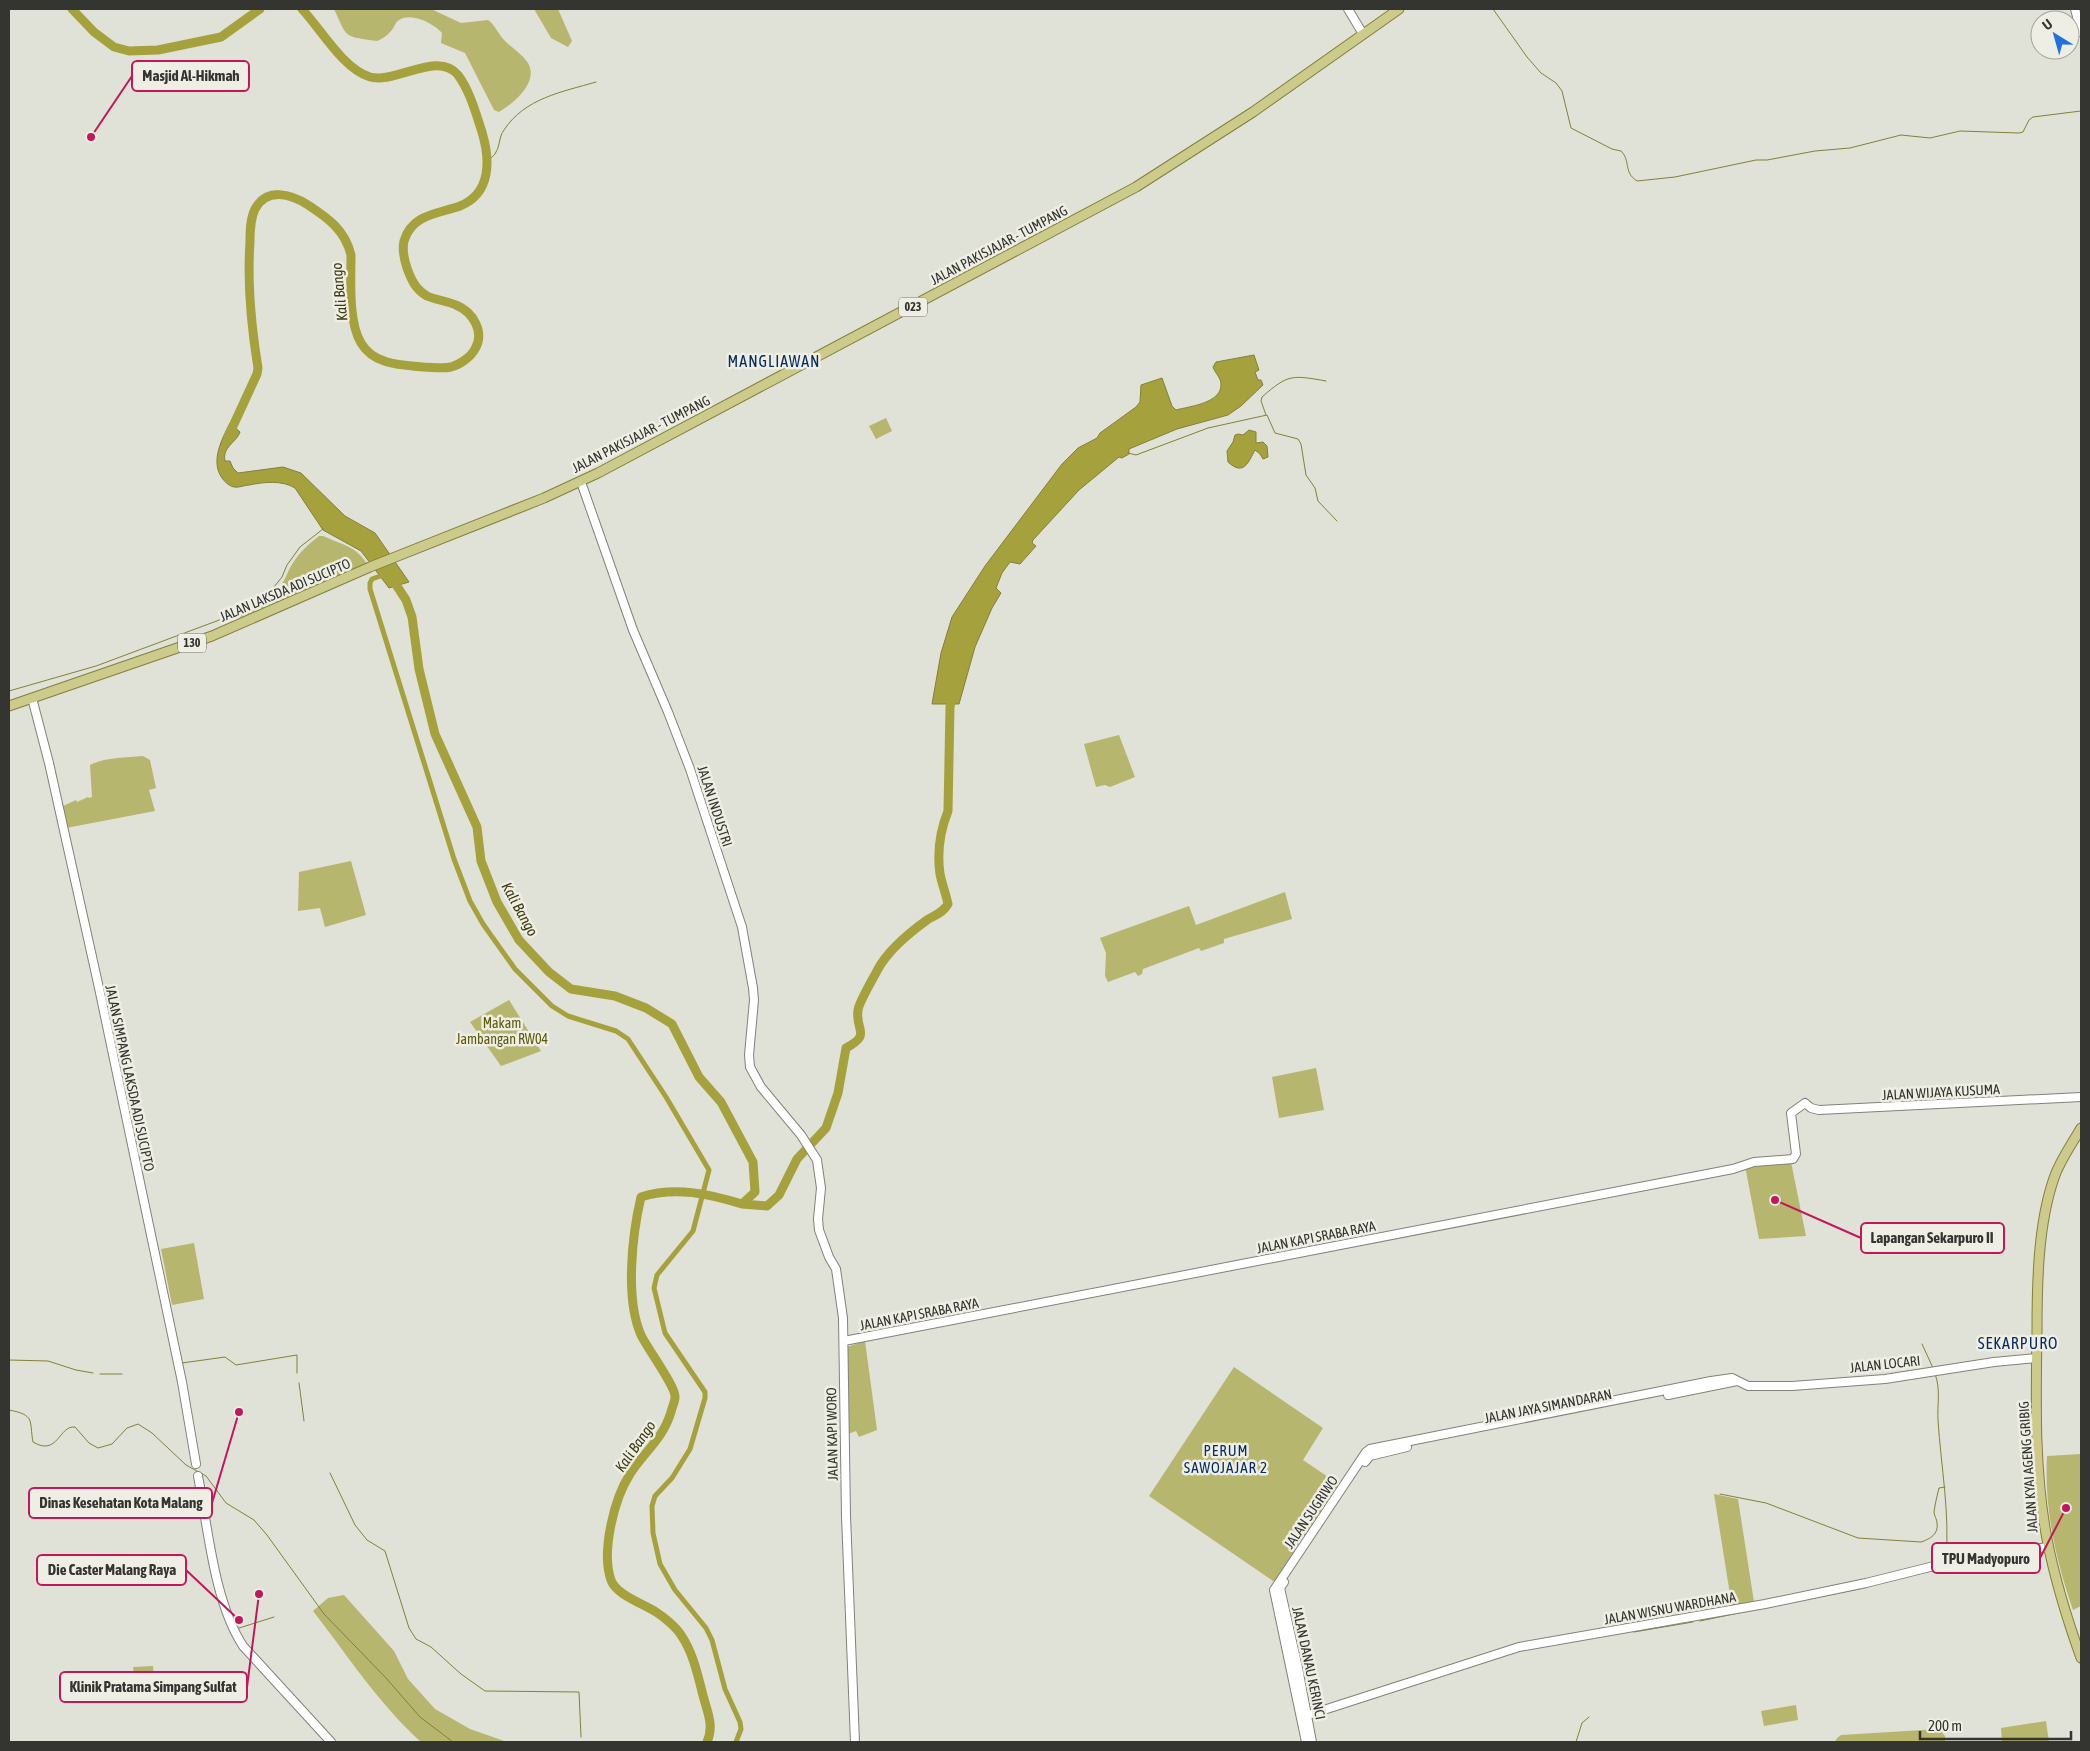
<svg xmlns="http://www.w3.org/2000/svg" width="2090" height="1751" font-family="'Asap Condensed',sans-serif">
<rect width="100%" height="100%" fill="#e0e1d7"/>
<!-- green -->
<path fill="#b7b66f" d="M334 9H431L461 23 488 20C495 25 499 35 505 41 512 48 523 55 528 63 539 82 514 103 499 112L494 110 465 53 441 43 442 33C434 24 412 12 399 20 395 22 394 29 390 32 387 36 382 39 377 41 343 36 348 39 334 9Z
M534 9H558L572 41 568 47 551 38Z
M886 418 892 431 876 439 869 426Z
M319 536H323C343 545 356 546 368 565L239 621 238 615C254 606 272 598 283 582 286 578 287 573 290 568 297 555 307 545 319 536Z
M1119 735 1135 777 1110 787 1105 785 1096 787 1084 744Z
M143 756 150 760 156 788 149 790 155 811 66 828 61 807 76 800 77 802 88 797 89 798 92 797 90 765C106 757 125 758 143 756Z
M351 861 366 915 325 927 320 908 298 911 299 872Z
M1285 892 1292 919 1224 939V943L1201 951 1199 948 1143 969 1142 974 1138 976 1135 972 1108 982 1105 976 1106 953 1100 938 1189 906 1196 925Z
M509 1000 541 1051 501 1066 470 1022Z
M1316 1068 1324 1110 1279 1118 1272 1077Z
M1791 1162 1806 1236 1759 1239 1745 1166Z
M194 1243 204 1299 172 1305 161 1249Z
M865 1341 877 1430 859 1437 856 1431 848 1434 847 1347Z
M1234 1367 1323 1428 1303 1460 1340 1485 1276 1580 1273 1581 1149 1496Z
M2081 1454V1606L2073 1610C2056 1561 2044 1508 2047 1456Z
M1714 1494 1738 1499 1754 1602 1732 1607Z
M344 1595 394 1651 408 1679 435 1709 470 1729 507 1742H421C379 1704 348 1656 313 1611L328 1598Z
M153 1666 154 1680 135 1681 133 1667Z
M1796 1705 1798 1720 1764 1726 1761 1711Z
M2046 1721 2049 1742H2002L2001 1728Z
M1939 1729 1945 1736V1742H1835L1837 1738 1841 1735Z"/>
<!-- water -->
<path fill="#a5a23d" stroke="#838139" d="M1254 355 1259 370 1255 372 1258 380H1261L1263 385 1241 406 1228 415 1177 429 1129 449V454L1122 458 1119 457 1079 490 1033 540 1032 543 1036 546 1020 564 1010 562 1002 573 996 588 1001 593 992 608 975 647 959 704H932L941 653 952 617 985 566 1062 464 1078 448 1097 438 1100 433 1136 407 1140 402 1141 385 1162 378 1172 406 1176 410 1180 409C1193 406 1222 402 1221 384 1221 378 1215 373 1213 367L1216 362Z
M230 423 240 432C236 443 222 447 225 461H230L233 468 238 473 283 467 301 473 345 516 375 533 409 582 389 588 361 551 323 530 295 488C282 480 264 482 249 485 245 485 239 488 234 487 229 486 225 482 222 478 210 461 222 439 230 423Z
M1249 430 1256 432V443L1263 442 1267 446 1268 457 1263 459 1260 454 1255 450C1249 461 1244 477 1228 462L1227 451 1233 442 1235 435 1238 434 1243 435Z"/>
<g fill="none" stroke-linecap="round" stroke-linejoin="round">
<!-- stream -->
<path stroke="#838139" stroke-width="1" d="M1493 9 1527 57 1541 73 1556 83 1562 91 1571 128 1612 149 1621 151C1631 161 1623 172 1637 181L1675 177 1756 160H1767L1815 151 1850 148 1901 135 1930 138 1960 131 2019 133 2023 132 2029 120 2033 117 2081 111
M488 161C491 158 495 155 496 152 500 146 499 136 504 130 525 98 562 92 596 82
M1266 415 1261 401 1262 397C1288 374 1292 375 1326 381
M1128 453 1136 455 1208 428 1267 415 1275 433 1298 439 1301 444 1306 475 1315 488 1318 501 1337 521
M9 691 96 666 230 616 252 605 270 592 282 577 287 565 300 547 323 529
M1922 1344 1933 1368
M9 1360 48 1361 76 1370 93 1373
M182 1363 225 1357 236 1365 297 1355V1373
M100 1374H122
M1935 1374C1941 1389 1937 1405 1938 1420 1941 1467 1950 1513 1946 1559
M299 1383 304 1421
M9 1410C36 1415 29 1421 33 1442 58 1457 59 1425 75 1427L89 1443 98 1448 112 1444 127 1428 138 1424 152 1433 186 1465 206 1476 226 1503 254 1520 267 1535 324 1614 386 1678 420 1717 453 1742
M330 1473 355 1525 367 1540 385 1551 409 1628 416 1639 431 1647 461 1674 485 1691 579 1692 581 1737
M1720 1494 1766 1503 1858 1538 1921 1542C1930 1539 1939 1534 1937 1523 1937 1519 1934 1516 1934 1512 1935 1504 1937 1496 1939 1488L1945 1487
M1902 1578 1943 1568 1945 1566
M1794 1602 1864 1588
M1700 1621 1753 1610
M236 1629 274 1617
M1634 1632 1693 1622
M1576 1742 1582 1723 1589 1717"/>
<!-- canal -->
<path stroke="#a5a23d" stroke-width="5" d="M386 574 372 579 370 583V589L454 859 470 901 483 924 515 969 552 1006 568 1016 616 1031 628 1039 666 1097 709 1170 693 1231 657 1275 654 1288 665 1333 705 1392V1398L690 1449 672 1478 655 1496 652 1506 653 1533 660 1564 675 1590 706 1628 712 1640 725 1689 740 1722 741 1729 736 1742"/>
<!-- river -->
<path stroke="#a5a23d" stroke-width="9" d="M72 9 94 32 114 47 129 51 158 50 221 37 260 9
M228 437 257 374 258 368C251 325 247 285 250 242 250 232 250 219 255 209 267 187 291 194 308 205 328 218 345 230 351 255 351 280 348 321 361 343 374 365 401 365 423 367 432 367 442 369 451 367 459 365 471 357 475 349 485 332 473 312 456 305 447 301 436 300 427 296 415 289 411 279 407 268 404 259 402 250 404 241 412 214 438 214 460 206 492 193 490 159 482 132 476 114 470 91 458 75 438 50 396 84 370 77 343 69 320 28 302 9
M391 577 406 600 412 617 419 669 435 734 477 827 481 861 497 902 519 940 549 972 571 989 615 996 646 1008 672 1024 699 1077 721 1102 753 1162 755 1192 742 1204C709 1194 675 1186 641 1197 632 1235 625 1299 641 1335 647 1348 676 1387 675 1397 675 1402 672 1407 671 1412 663 1439 644 1452 630 1474 614 1499 601 1552 611 1580 616 1595 644 1604 656 1612 664 1617 676 1627 681 1635 694 1654 698 1677 704 1699 708 1714 714 1726 707 1742
M742 1204 767 1206 779 1195 797 1159 826 1128 838 1093 846 1048C872 1034 855 1031 858 1010 859 1002 874 977 878 969 889 949 909 933 927 920 935 915 943 913 948 904 946 894 942 884 940 874 937 853 940 831 948 811L950 707 953 693"/>
<defs>
<path id="minor" d="M1348 9 1363 34
M2075 9 2081 32
M581 482 633 630 668 712 690 769 742 927 753 988 754 1000 749 1055 750 1067 761 1087 801 1135 817 1160 821 1188 818 1219 819 1230 829 1257 836 1269 843 1318 846 1516 855 1742
M32 698 49 763 99 988 182 1382 196 1464
M844 1341 1733 1169 1754 1162 1793 1159 1796 1154 1791 1113 1805 1103 1811 1108 1819 1110 2081 1097
M1668 1395 1737 1381
M1365 1462 1370 1456 1407 1447
M198 1476C208 1528 214 1602 243 1646L331 1742
M1284 1582 1280 1588 1298 1668 1312 1742
M1302 1717 1519 1647 1765 1604 1866 1583 1970 1557 2049 1547
M1306 1742 1274 1590 1366 1452 1370 1449 1711 1381 1732 1378 1748 1386H1792L1885 1379 1994 1362 2036 1358"/>
<path id="major" d="M9 706 212 636 370 567 544 498 598 473 1136 187 1253 112 1399 9
M2081 1128C2072 1144 2060 1160 2054 1178 2038 1224 2037 1283 2037 1331 2036 1399 2034 1471 2047 1539 2055 1580 2067 1619 2081 1658"/>
</defs>
<!-- minor casing -->
<use href="#minor" stroke="#828279" stroke-width="10"/>
<!-- major casing -->
<use href="#major" stroke="#82803a" stroke-width="11"/>
<!-- minor -->
<use href="#minor" stroke="#fff" stroke-width="8"/>
<!-- major -->
<use href="#major" stroke="#cdcb8c" stroke-width="9"/>
</g>
<g text-anchor="middle" dominant-baseline="central" stroke-width="5" stroke-linejoin="round" paint-order="stroke">
<!-- shield labels -->
<g fill="#eeeee4" stroke="#6c6c66" stroke-width="1">
<rect x="899" y="297.5" width="28" height="19" rx="4"/>
<rect x="178" y="633.5" width="28" height="19" rx="4"/>
</g>
<g font-size="12" font-weight="bold" fill="#343430">
<text x="913" y="307">023</text>
<text x="192" y="643">130</text>
</g>
<!-- street labels -->
<g font-size="14" fill="#343430" stroke="#eeeee4">
<text transform="translate(999 245) rotate(-28)">JALAN PAKISJAJAR - TUMPANG</text>
<text transform="translate(641 434) rotate(-27)">JALAN PAKISJAJAR - TUMPANG</text>
<text transform="translate(285 590) rotate(-23)">JALAN LAKSDA ADI SUCIPTO</text>
<text transform="translate(715 806) rotate(72)">JALAN INDUSTRI</text>
<text transform="translate(130 1078) rotate(78)">JALAN SIMPANG LAKSDA ADI SUCIPTO</text>
<text transform="translate(1941 1092) rotate(-3)">JALAN WIJAYA KUSUMA</text>
<text transform="translate(1316 1237) rotate(-11)">JALAN KAPI SRABA RAYA</text>
<text transform="translate(919 1314) rotate(-11)">JALAN KAPI SRABA RAYA</text>
<text transform="translate(1885 1364) rotate(-6)">JALAN LOCARI</text>
<text transform="translate(1548 1406) rotate(-11)">JALAN JAYA SIMANDARAN</text>
<text transform="translate(832 1434) rotate(-91)">JALAN KAPI WORO</text>
<text transform="translate(2028 1467) rotate(-94)">JALAN KYAI AGENG GRIBIG</text>
<text transform="translate(1311 1512) rotate(-56)">JALAN SUGRIWO</text>
<text transform="translate(1670 1608) rotate(-10)">JALAN WISNU WARDHANA</text>
<text transform="translate(1309 1663) rotate(78)">JALAN DANAU KERINCI</text>
</g>
<!-- park labels -->
<g font-size="14" fill="#5c590d" stroke="#eeeee4">
<text x="502" y="1023">Makam<tspan x="502" dy="16">Jambangan RW04</tspan></text>
</g>
<!-- water labels -->
<g font-size="15" font-style="italic" fill="#3c3b11" stroke="#eeeee4">
<text transform="translate(339 292) rotate(-96)">Kali Bango</text>
<text transform="translate(520 909) rotate(61)">Kali Bango</text>
<text transform="translate(635 1446) rotate(-55)">Kali Bango</text>
</g>
<!-- neighbourhood labels -->
<g font-size="15" letter-spacing="1" fill="#072d60" stroke="#eeeee4">
<text x="1226" y="1450">PERUM<tspan x="1226" dy="17">SAWOJAJAR 2</tspan></text>
</g>
<!-- quarter labels -->
<g font-size="16" letter-spacing="1" fill="#072d60" stroke="#eeeee4">
<text x="774" y="361">MANGLIAWAN</text>
<text x="2018" y="1343">SEKARPURO</text>
</g>
</g>
<!-- callouts -->
<path fill="none" stroke="#c2185b" stroke-width="2" d="M91 137L132 76M1775 1200L1861 1238M239 1412L212 1503M2066 1508L2040 1558M239 1620L186 1570M259 1594L247 1687"/>
<g fill="#c2185b" stroke="#eeeee4" stroke-width="2">
<circle cx="91" cy="137" r="5"/>
<circle cx="1775" cy="1200" r="5"/>
<circle cx="239" cy="1412" r="5"/>
<circle cx="2066" cy="1508" r="5"/>
<circle cx="239" cy="1620" r="5"/>
<circle cx="259" cy="1594" r="5"/>
</g>
<g fill="#eeeee4" stroke="#c2185b" stroke-width="2">
<rect x="132" y="61" width="117" height="30" rx="5"/>
<rect x="1861" y="1223" width="143" height="30" rx="5"/>
<rect x="29" y="1488" width="183" height="30" rx="5"/>
<rect x="1932" y="1543" width="108" height="30" rx="5"/>
<rect x="37" y="1555" width="149" height="30" rx="5"/>
<rect x="60" y="1672" width="187" height="30" rx="5"/>
</g>
<g font-size="15" text-anchor="middle" font-weight="bold" fill="#343430">
<text x="191" y="81">Masjid Al-Hikmah</text>
<text x="1932" y="1243">Lapangan Sekarpuro II</text>
<text x="121" y="1508">Dinas Kesehatan Kota Malang</text>
<text x="1986" y="1564">TPU Madyopuro</text>
<text x="112" y="1575">Die Caster Malang Raya</text>
<text x="153" y="1692">Klinik Pratama Simpang Sulfat</text>
</g>
<!-- border -->
<rect width="2090" height="1751" fill="none" stroke="#343430" stroke-width="20"/>
<!-- north arrow -->
<g transform="translate(2055 35) rotate(323)"><circle r="24" fill="#eeeee4" stroke="#a4a49c"/>
<path d="M0-4L9 19L0 12L-9 19Z" fill="#2171dc"/>
<text y="-8" font-size="14" font-weight="bold" text-anchor="middle" fill="#343430">U</text>
</g>
<!-- scale -->
<path d="M1920 1731v8h151v-8" fill="none" stroke="#343430" stroke-width="2.5"/>
<text x="1928" y="1731" font-size="15" fill="#343430" stroke="#eeeee4" stroke-width="4" paint-order="stroke">200 m</text>
</svg>
